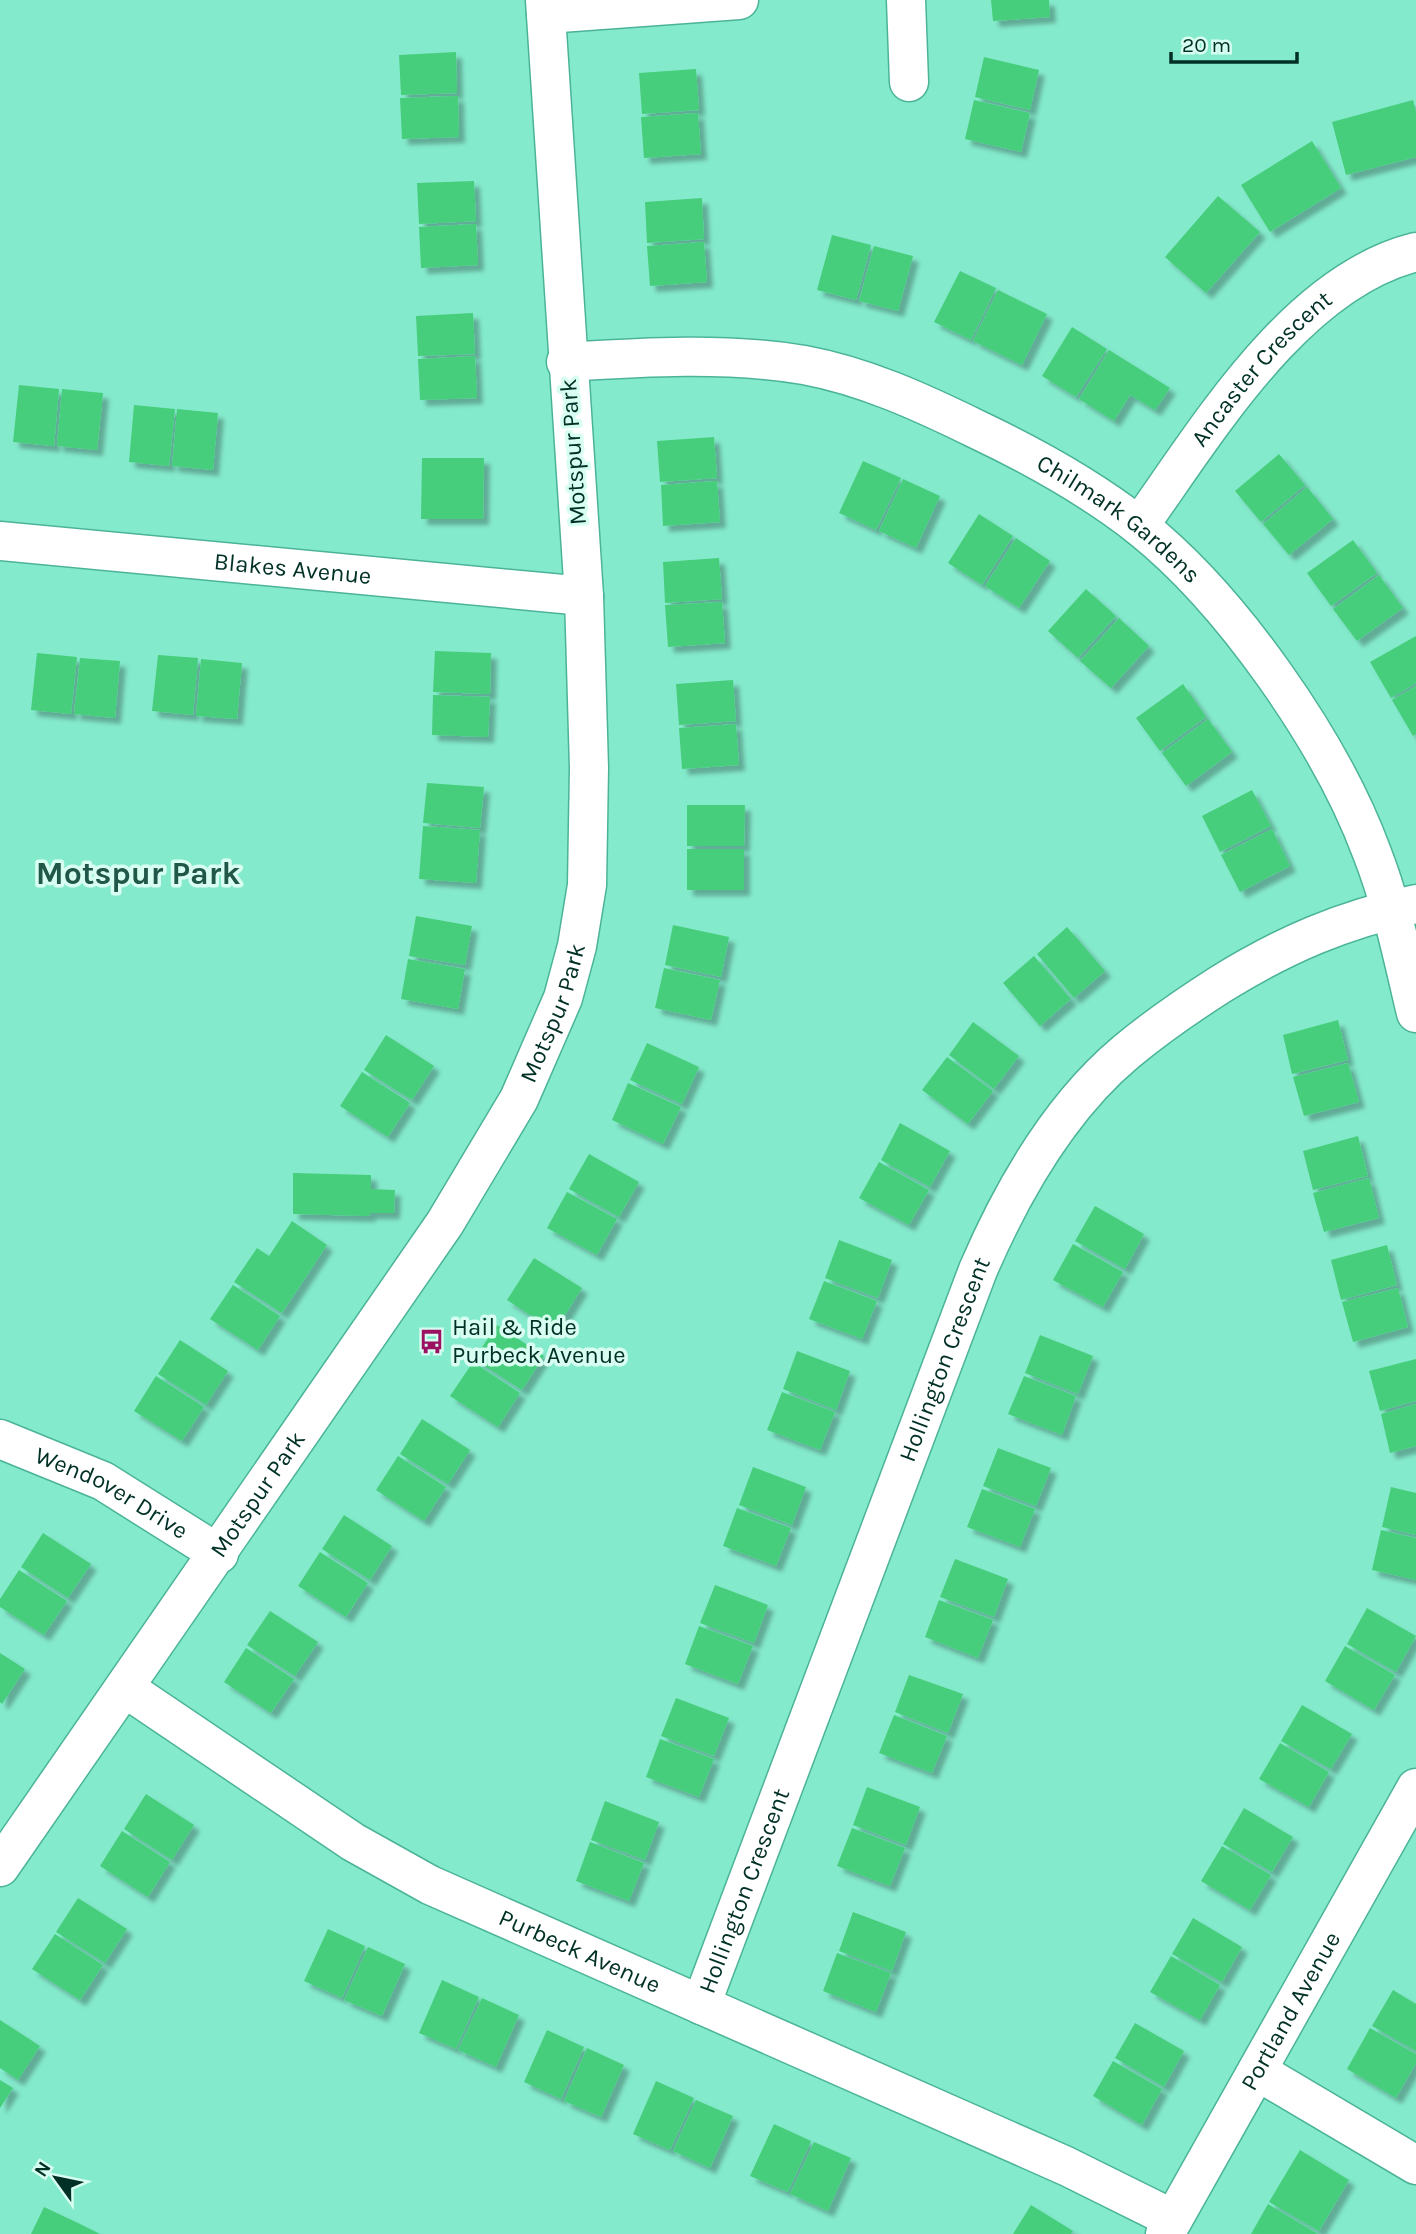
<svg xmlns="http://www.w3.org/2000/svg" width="1416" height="2234" font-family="Karla,sans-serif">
<defs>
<filter id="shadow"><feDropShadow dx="6" dy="6" stdDeviation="2" flood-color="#0004"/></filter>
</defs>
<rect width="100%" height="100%" fill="#84eacc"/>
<!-- building -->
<path fill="#47ce7b" filter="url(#shadow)" d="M991 0H1049L1050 17 993 21Z
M456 52 457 93 401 95 399 55Z
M984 57 1039 70 1030 110 975 97Z
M696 69 699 110 642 114 639 73Z
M458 96 459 137 402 139 400 98Z
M974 100 1030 113 1021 152 965 139Z
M1413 100 1416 112V157L1346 175 1332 122Z
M698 113 701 154 644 158 641 117Z
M1312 141 1341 188 1270 232 1241 185Z
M474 181 476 221 419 224 417 183Z
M1218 196 1260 232 1206 293 1165 257Z
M702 198 704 239 647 243 645 202Z
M476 224 478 265 421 268 419 227Z
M832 235 871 245 856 300 817 290Z
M704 242 707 282 650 286 647 246Z
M874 246 913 256 898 311 859 301Z
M960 271 996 288 971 340 934 322Z
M998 290 1047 314 1022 365 973 341Z
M473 313 475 354 418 356 416 316Z
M1072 327 1107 349 1076 397 1042 376Z
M1109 350 1170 388 1155 410 1130 395 1114 421 1079 399Z
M475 356 477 398 420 400 418 359Z
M19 385 59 389 54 446 13 442Z
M62 389 103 393 97 450 57 446Z
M134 405 175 409 169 466 129 462Z
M177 409 218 413 213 470 172 466Z
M714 437 717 478 660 482 657 441Z
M1279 454 1305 485 1261 522 1235 491Z
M422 458H484L483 519H421Z
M863 461 901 478 876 530 839 513Z
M903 479 940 496 916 548 879 531Z
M717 481 720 522 663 526 661 485Z
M1307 487 1333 519 1289 555 1263 524Z
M979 514 1013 536 982 585 948 563Z
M1016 538 1050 561 1019 608 985 586Z
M1353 540 1377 573 1331 606 1307 573Z
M719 558 722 599 665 603 663 562Z
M1379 575 1403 608 1357 641 1333 609Z
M1086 589 1116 616 1078 658 1048 631Z
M722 602 725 643 668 647 665 605Z
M1119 618 1149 646 1111 688 1080 661Z
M1416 636V683L1391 698 1370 662Z
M435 651 491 653 490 694 433 692Z
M37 653 77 657 71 714 31 710Z
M158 655 198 658 193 715 152 711Z
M80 658 120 661 115 718 74 714Z
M201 659 242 663 237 719 196 716Z
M733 680 736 721 679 725 676 684Z
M1183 684 1206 717 1160 751 1136 718Z
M1416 686V734L1413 736 1392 700Z
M433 695 490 697 488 737 432 735Z
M1208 719 1232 752 1186 786 1162 753Z
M736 724 739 765 682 769 679 728Z
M427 783 484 787 480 828 423 823Z
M1252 790 1271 826 1220 852 1202 816Z
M687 805H745L744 846H687Z
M423 826 480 830 476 883 419 879Z
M1272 829 1290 866 1240 892 1221 855Z
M687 849H744V890H687Z
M416 916 472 926 465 965 409 956Z
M673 925 729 937 721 977 665 965Z
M1067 927 1105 971 1074 998 1037 954Z
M1034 956 1071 999 1040 1026 1003 983Z
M408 959 465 969 458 1009 401 999Z
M664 968 720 980 711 1020 655 1008Z
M1338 1020 1348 1060 1292 1074 1283 1035Z
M973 1022 1019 1056 994 1089 949 1055Z
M386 1035 434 1066 412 1100 364 1070Z
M647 1043 699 1067 682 1104 630 1080Z
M947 1057 993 1091 968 1124 922 1090Z
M1348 1063 1359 1102 1304 1116 1293 1077Z
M362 1072 410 1103 388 1137 340 1106Z
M628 1083 681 1107 663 1144 612 1120Z
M900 1123 950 1151 930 1187 881 1160Z
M1358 1136 1368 1176 1313 1190 1303 1151Z
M589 1154 639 1182 619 1217 569 1189Z
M879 1162 929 1190 909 1225 859 1198Z
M293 1173 371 1175V1189L395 1190 394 1213H370L369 1216 293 1214Z
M1369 1178 1379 1218 1324 1232 1313 1193Z
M567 1192 617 1219 597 1255 547 1228Z
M1095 1206 1144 1234 1125 1269 1075 1241Z
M292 1221 327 1245 282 1313 234 1282 257 1248 269 1256Z
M839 1240 892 1260 878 1298 825 1278Z
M1073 1244 1123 1272 1103 1307 1053 1280Z
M1387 1245 1397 1285 1341 1300 1331 1260Z
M534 1258 582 1288 555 1331 507 1300Z
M824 1281 877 1301 862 1339 809 1319Z
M233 1285 280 1316 258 1350 210 1319Z
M1398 1288 1408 1327 1353 1342 1342 1302Z
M497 1325 544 1356 522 1390 474 1359Z
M1040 1335 1093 1356 1078 1394 1025 1373Z
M180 1340 228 1371 206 1405 158 1374Z
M797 1351 850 1371 836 1410 783 1389Z
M1416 1359V1401L1380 1411 1369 1371Z
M473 1362 520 1393 498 1427 450 1396Z
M156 1376 204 1407 182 1441 134 1411Z
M1024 1376 1076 1396 1062 1435 1008 1414Z
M782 1392 835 1412 820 1450 767 1430Z
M1416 1404V1446L1390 1453 1381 1414Z
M422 1419 470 1450 448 1484 400 1454Z
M998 1448 1051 1468 1036 1506 983 1486Z
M398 1456 446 1487 424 1521 376 1490Z
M753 1467 806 1487 792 1525 739 1505Z
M1391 1487 1416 1493V1535L1382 1527Z
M982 1489 1035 1509 1020 1547 967 1527Z
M737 1508 791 1528 776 1566 723 1546Z
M344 1515 392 1546 370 1580 322 1549Z
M1381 1530 1416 1538V1580L1372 1570Z
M43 1533 91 1564 68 1598 21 1567Z
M320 1552 368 1583 346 1617 298 1586Z
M955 1559 1008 1579 994 1617 940 1597Z
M19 1570 67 1601 44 1635 0 1607V1599Z
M715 1585 768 1605 754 1643 700 1623Z
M939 1600 993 1620 978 1658 925 1637Z
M1367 1608 1416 1636 1396 1672 1347 1644Z
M270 1611 318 1642 295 1676 247 1645Z
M699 1626 753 1646 738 1684 685 1664Z
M1345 1646 1395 1675 1374 1710 1325 1681Z
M246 1648 294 1679 271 1713 224 1682Z
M0 1653 25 1669 2 1704 0 1702Z
M909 1675 963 1694 948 1733 895 1712Z
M676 1698 729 1718 714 1756 661 1736Z
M1302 1705 1352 1734 1331 1769 1281 1741Z
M894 1715 947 1736 932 1773 879 1753Z
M660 1739 714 1759 699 1797 646 1777Z
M1280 1743 1329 1772 1309 1807 1259 1779Z
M867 1787 920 1807 906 1845 853 1825Z
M146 1794 194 1825 172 1860 124 1829Z
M605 1801 659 1822 645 1860 591 1840Z
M1244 1808 1293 1837 1272 1872 1223 1844Z
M852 1828 905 1848 890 1886 837 1866Z
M122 1831 170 1862 148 1897 100 1866Z
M590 1842 644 1863 629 1901 576 1881Z
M1222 1846 1271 1875 1250 1910 1201 1881Z
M78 1898 127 1929 105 1963 56 1932Z
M853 1912 906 1932 892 1971 839 1951Z
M1193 1918 1242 1947 1222 1982 1172 1954Z
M328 1929 365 1946 342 1998 304 1981Z
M55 1934 103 1965 80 2000 32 1969Z
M368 1947 405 1964 382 2016 344 2000Z
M837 1953 891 1973 876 2012 823 1991Z
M1171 1956 1220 1985 1200 2020 1150 1992Z
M442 1980 479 1997 456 2049 419 2033Z
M1393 1990 1416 2004V2051L1372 2026Z
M482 1998 519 2015 496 2067 458 2050Z
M0 2020 40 2046 18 2080 0 2068Z
M1135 2023 1184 2051 1164 2087 1115 2058Z
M1370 2028 1416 2054V2063L1396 2098 1347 2069Z
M547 2030 584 2047 561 2099 524 2082Z
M587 2048 624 2065 601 2117 564 2101Z
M1113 2061 1162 2089 1142 2125 1093 2096Z
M0 2080 13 2088 0 2108Z
M656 2081 694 2098 670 2150 633 2134Z
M696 2100 733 2116 710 2168 673 2151Z
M774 2124 811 2141 788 2192 750 2176Z
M814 2142 851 2158 828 2211 790 2194Z
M1300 2150 1349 2180 1319 2231 1269 2202Z
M1268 2204 1318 2234H1251Z
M1031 2205 1073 2231 1071 2234H1013Z
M44 2207 80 2224 100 2234H31Z"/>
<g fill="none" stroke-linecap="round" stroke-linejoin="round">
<defs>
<g id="street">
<path d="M906 0 909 82"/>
<path d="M546 14 739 0"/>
<path id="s1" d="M566 362C645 357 726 352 804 365 864 376 921 402 976 429 1033 456 1089 487 1139 526 1231 599 1331 742 1372 853 1392 904 1403 959 1416 1013"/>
<path id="s2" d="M1139 526C1207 431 1295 282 1416 252"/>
<path id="s3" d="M0 541 584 596"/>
<path id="s4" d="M0 1439 103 1481 219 1554"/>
<path id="s5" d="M125 1688 353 1842 430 1885 1066 2166 1173 2219"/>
<path id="s6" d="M701 2005 978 1270C1012 1191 1059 1108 1126 1052 1156 1027 1188 1005 1221 984 1284 945 1344 919 1416 904"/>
<path d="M1257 2071 1416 2165"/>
<path id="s7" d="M1165 2234 1416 1788"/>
</g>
<g id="secondary">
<path id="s8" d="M0 1867 445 1223 519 1099 563 998 577 946 587 885 589 768 584 596 545 0"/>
</g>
</defs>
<!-- street casing -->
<use href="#street" stroke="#4bb498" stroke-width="41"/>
<!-- secondary casing -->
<use href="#secondary" stroke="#4bb498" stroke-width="41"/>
<!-- street -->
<use href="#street" stroke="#fff" stroke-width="38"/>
<!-- secondary -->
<use href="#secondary" stroke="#fff" stroke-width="38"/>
</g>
<!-- icons -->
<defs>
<symbol id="bus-bare" viewBox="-9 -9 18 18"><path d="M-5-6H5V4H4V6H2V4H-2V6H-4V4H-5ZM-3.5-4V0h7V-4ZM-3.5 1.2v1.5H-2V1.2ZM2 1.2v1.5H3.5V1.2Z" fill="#9b1061" stroke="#d8fef1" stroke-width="2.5" paint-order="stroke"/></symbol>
</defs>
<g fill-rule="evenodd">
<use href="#bus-bare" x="414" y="1324" width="35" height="35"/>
</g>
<g text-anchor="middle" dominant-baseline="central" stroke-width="7" stroke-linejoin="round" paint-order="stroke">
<!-- street labels -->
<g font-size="24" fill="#013126" stroke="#d8fef1">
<text stroke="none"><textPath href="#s2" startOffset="200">Ancaster Crescent</textPath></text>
<text transform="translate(573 452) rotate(-94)">Motspur Park</text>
<text stroke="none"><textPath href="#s1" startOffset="592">Chilmark Gardens</textPath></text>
<text stroke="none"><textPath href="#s3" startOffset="294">Blakes Avenue</textPath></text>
<text stroke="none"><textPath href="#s8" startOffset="1020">Motspur Park</textPath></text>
<text stroke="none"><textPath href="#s6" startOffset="690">Hollington Crescent</textPath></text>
<text stroke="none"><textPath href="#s4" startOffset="124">Wendover Drive</textPath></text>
<text stroke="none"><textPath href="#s8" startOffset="453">Motspur Park</textPath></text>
<text stroke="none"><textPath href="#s6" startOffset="122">Hollington Crescent</textPath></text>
<text stroke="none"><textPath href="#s5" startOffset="527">Purbeck Avenue</textPath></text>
<text stroke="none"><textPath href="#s7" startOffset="256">Portland Avenue</textPath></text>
</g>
<!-- poi labels -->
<g font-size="24" fill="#013126" stroke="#d8fef1" text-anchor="start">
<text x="452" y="1327">Hail &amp; Ride<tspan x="452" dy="28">Purbeck Avenue</tspan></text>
</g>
<!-- district labels -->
<g font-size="32" font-weight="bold" fill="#205748" stroke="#d8fef1">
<text x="138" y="873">Motspur Park</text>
</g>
</g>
<!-- north arrow -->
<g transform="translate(56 2178) rotate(303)" stroke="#d8fef1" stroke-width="5" paint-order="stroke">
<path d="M0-5L12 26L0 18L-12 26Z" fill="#013126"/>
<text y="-10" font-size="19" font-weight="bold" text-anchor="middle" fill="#013126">N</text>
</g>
<!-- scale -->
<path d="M1171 52v10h126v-10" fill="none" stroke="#013126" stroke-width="3.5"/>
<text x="1182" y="52" font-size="21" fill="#013126" stroke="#d8fef1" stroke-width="5" paint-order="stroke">20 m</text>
</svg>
